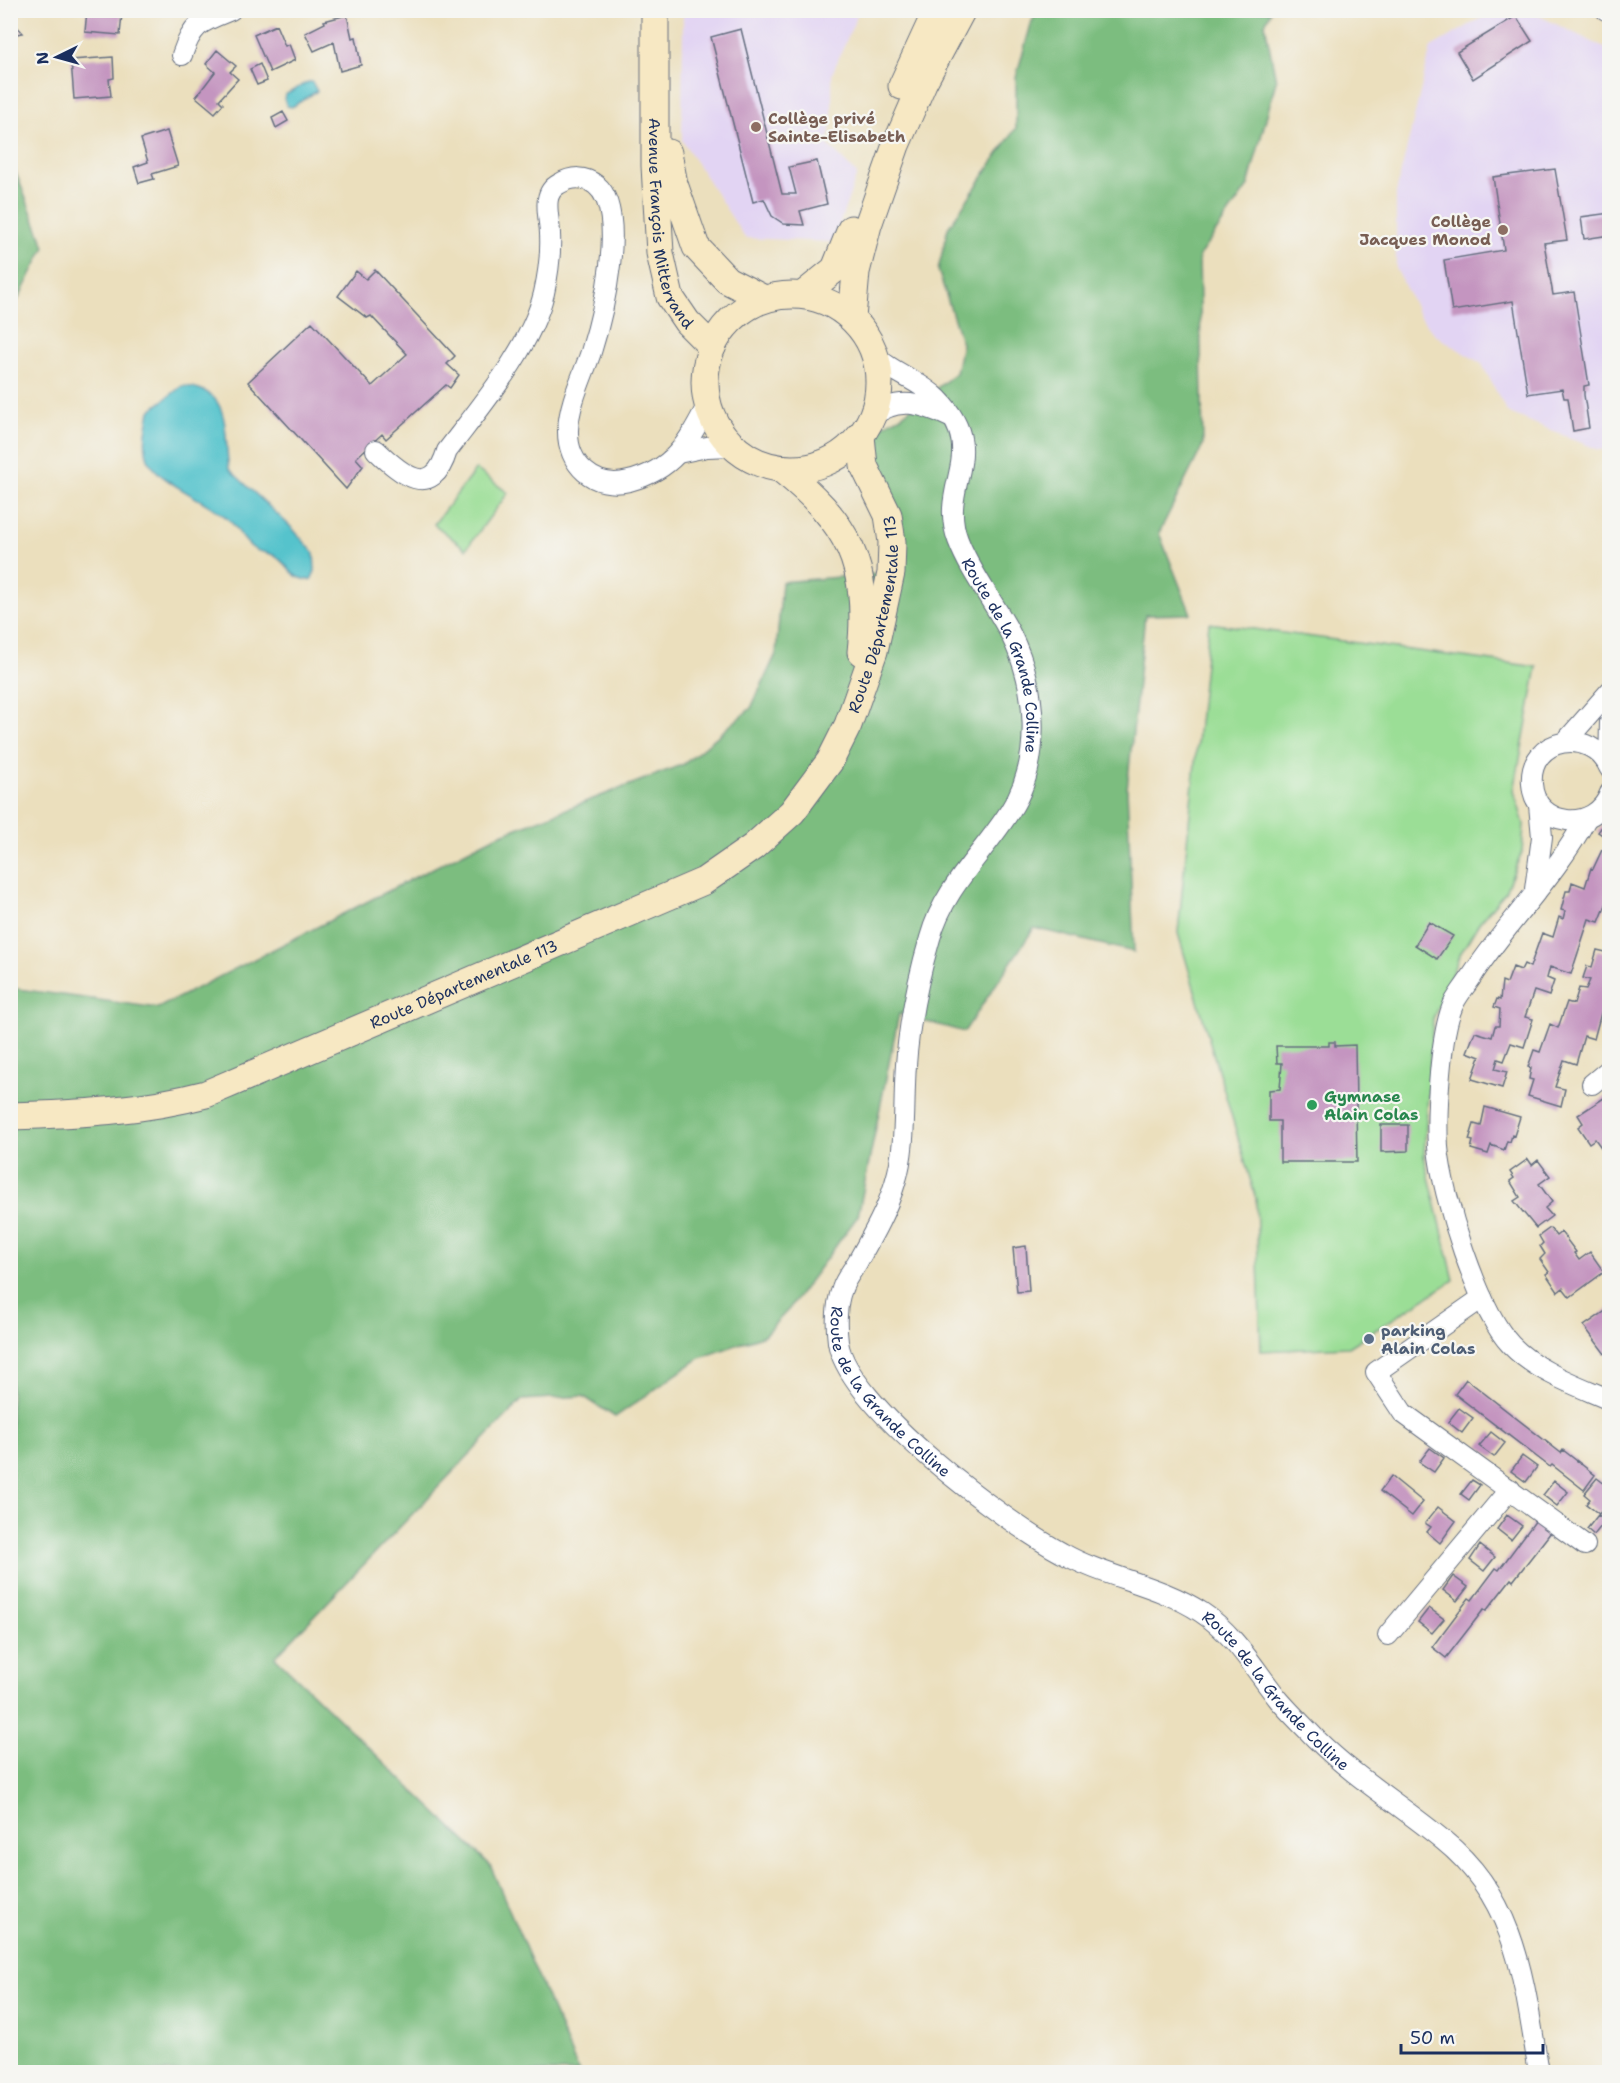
<svg xmlns="http://www.w3.org/2000/svg" width="1620" height="2083" font-family="'Shantell Sans',sans-serif">
<rect width="100%" height="100%" fill="#f6f6f2"/>
<filter id="ink" filterUnits="userSpaceOnUse"><feTurbulence type="fractalNoise" baseFrequency=".0167" numOctaves="2"/><feDisplacementMap in="SourceGraphic" scale="12" xChannelSelector="R" yChannelSelector="G"/><feConvolveMatrix kernelMatrix="1 2 1 2 8 2 1 2 1" color-interpolation-filters="sRGB"/></filter>
<filter id="wash" filterUnits="userSpaceOnUse"><feTurbulence type="fractalNoise" baseFrequency=".008" numOctaves="4" result="noise"/><feDisplacementMap in="SourceGraphic" scale="24" xChannelSelector="R" yChannelSelector="G"/><feGaussianBlur stdDeviation="1.35" result="paint"/><feColorMatrix in="noise" values="0 0 0 0 0 0 0 0 0 0 0 0 0 0 0 0 0 1.4 0 .05"/><feComposite in="paint" operator="in"/></filter>
<g filter="url(#wash)">
<rect width="100%" height="100%" fill="#ebdfbd"/>
<!-- built -->
<path fill="#e2d4f3" d="M1527 10 1609 50V449L1599 450 1507 412 1482 364 1435 335 1419 315 1396 268V193L1431 47 1494 11Z
M683 11H859L832 74V114L828 145 857 174 833 242 745 238 682 140Z"/>
<!-- green -->
<path fill="#9bde96" stroke="#5b867a" stroke-width="1.5" d="M476 469 508 493 466 549 434 524Z
M1209 623 1537 667 1514 791 1524 824 1522 852 1505 892 1479 923 1459 956 1433 1019 1424 1156 1454 1280 1349 1347 1261 1351 1256 1199 1178 933Z"/>
<!-- forest -->
<path fill="#7cbd7f" stroke="#4c766e" stroke-width="1.5" d="M1039 11H1271L1265 24 1276 81 1248 186 1199 256 1203 445 1159 533 1191 614 1145 615 1127 789 1134 952 1034 928 964 1032 899 1014 858 1216 789 1309 764 1335 700 1358 615 1417 583 1396 522 1400 275 1657 490 1865 579 2072H11V988L158 1008 494 837 684 764 751 708 776 654 782 582 896 572 871 465 874 430 901 416 956 373 962 344 938 270 948 228 1016 128V77L1032 21Z
M10 158 45 247 11 313H10Z"/>
<!-- water -->
<path fill="#55c3cc" stroke="#387995" stroke-width="1.5" d="M308 82H312L317 91 292 107 287 106 284 99 285 95Z
M182 386C234 388 223 433 229 469L292 528 314 553 315 571 311 580C288 578 291 566 275 556 269 552 260 553 254 549 242 541 239 530 230 521 212 502 161 485 149 461 142 446 147 427 150 411Z"/>
<g id="blocks">
<!-- building -->
<path fill="#c495c0" d="M87 10 122 13 120 35 85 32Z
M347 15 352 38 356 37 361 65 340 71 334 42 314 51 305 33 325 23 324 21Z
M1516 16 1532 41 1473 79 1457 52Z
M10 19 23 33 10 35Z
M276 25 285 46 289 44 295 60 270 72 254 35Z
M741 29 782 194H796L789 167 817 161 827 204 800 211 804 225 784 224 772 216 764 199 753 202 711 37Z
M217 50 236 66 230 72 238 79 219 100 223 104 215 113 196 97 215 72 206 64Z
M113 57 114 78 109 79 111 96 74 99 71 60Z
M260 64 267 81 257 85 250 69Z
M283 112 288 121 276 128 272 118Z
M167 131 178 166 152 174 154 179 139 183 134 167 148 162 141 139Z
M1555 169 1567 240 1544 243 1553 295 1574 292 1589 385 1584 386V395L1589 428 1573 431 1568 398H1564L1562 389 1528 394 1513 301 1452 311 1444 260 1504 250 1493 177Z
M1610 213V235L1584 239 1581 217Z
M375 270 455 356 447 364 459 375 450 388 446 385 386 439 382 434 356 458 363 466 346 489 248 382 312 322 372 386 407 354 371 316 367 318 338 296 356 271 366 279Z
M1606 821 1610 824V840L1598 832Z
M1602 850 1610 852V895L1599 922 1589 919 1571 974 1550 967 1547 978 1554 981 1549 996 1534 991 1525 1017 1533 1019 1524 1047 1511 1043 1504 1061 1498 1059 1495 1069 1507 1072 1502 1088 1472 1079 1480 1057 1467 1052 1475 1032 1492 1037 1495 1026H1499L1500 1009 1494 1007 1497 999 1500 1000 1502 981 1507 983 1513 967 1521 970 1524 964 1530 967 1542 933 1553 937 1559 917 1563 919 1565 911 1561 910 1566 891H1570L1572 882 1585 887 1591 868 1593 869Z
M1429 922 1453 936 1437 959 1415 945Z
M1597 950 1610 953V1016L1601 1013 1594 1039 1584 1036 1576 1064 1564 1060 1555 1087 1565 1089 1561 1106 1528 1096 1533 1080 1529 1079 1531 1068 1528 1067 1534 1050 1540 1052 1550 1024 1558 1028 1567 1002 1574 1004 1579 988 1586 989 1590 980 1583 978 1587 966 1592 967Z
M1329 1042H1335V1046L1355 1045 1357 1162H1280V1121H1269V1090L1280 1089 1282 1063H1277L1276 1046H1329Z
M1610 1094V1146L1603 1150 1595 1139 1589 1143 1578 1127 1583 1123 1578 1115Z
M1485 1107 1520 1117 1514 1136 1512 1135 1510 1142 1507 1141 1504 1150 1491 1145 1488 1154 1471 1149 1473 1141 1469 1140 1474 1124 1481 1126Z
M1381 1125H1408V1151L1381 1152Z
M1528 1159 1532 1165 1538 1160 1550 1176 1539 1184 1552 1202 1545 1208 1552 1216 1536 1228 1514 1201 1520 1197 1510 1181 1514 1178 1510 1172Z
M1550 1228 1556 1236 1561 1232 1576 1252 1574 1253 1579 1260 1590 1252 1604 1272 1570 1297 1563 1288 1558 1292 1546 1274 1549 1272 1540 1259 1545 1254 1540 1246 1543 1243 1539 1236Z
M1026 1246 1029 1291 1017 1292 1013 1248Z
M1610 1308V1350L1605 1354 1584 1326Z
M1466 1379 1561 1453 1563 1450 1595 1475 1584 1490 1552 1465 1550 1467 1455 1394Z
M1459 1408 1473 1418 1462 1433 1448 1422Z
M1491 1432 1505 1443 1494 1457 1479 1446Z
M1430 1448 1444 1458 1434 1472 1419 1462Z
M1522 1456 1537 1467 1526 1482 1511 1471Z
M1391 1476 1423 1502 1412 1516 1380 1491Z
M1597 1478 1610 1488V1501L1599 1514 1586 1504 1590 1499 1584 1494Z
M1472 1480 1480 1485 1469 1500 1461 1494Z
M1554 1481 1568 1492 1557 1506 1543 1495Z
M1438 1507 1456 1521 1440 1543 1427 1532 1431 1527 1425 1523Z
M1507 1515 1522 1526 1511 1540 1497 1529Z
M1598 1515 1606 1520 1594 1535 1587 1529Z
M1536 1520 1551 1532 1513 1581 1511 1579 1486 1611 1484 1609 1446 1658 1432 1647 1469 1598 1472 1600 1496 1568 1499 1570Z
M1480 1545 1495 1557 1484 1571 1470 1560Z
M1453 1576 1468 1587 1457 1601 1443 1590Z
M1429 1608 1444 1619 1432 1633 1418 1622Z"/>
</g>
</g>
<g filter="url(#ink)">
<use href="#blocks" fill-opacity="0" stroke="#646d7f" stroke-width="1.5"/>
<g fill="none" stroke-linecap="round" stroke-linejoin="round">
<defs>
<g id="street">
<path d="M1606 10 1610 12"/>
<path d="M182 55C193 23 201 22 231 10"/>
<path id="s1" d="M876 357C895 374 919 380 938 399 991 453 937 485 958 540 971 574 995 603 1011 635 1037 687 1043 761 1010 811 983 854 944 887 930 938 918 979 909 1022 906 1065 903 1103 907 1146 895 1183 887 1210 872 1236 858 1261 853 1270 845 1279 842 1289 836 1304 836 1326 838 1342 847 1405 1006 1523 1062 1553 1106 1578 1158 1584 1201 1612 1235 1634 1254 1669 1279 1700 1291 1714 1304 1726 1316 1739 1355 1778 1401 1805 1443 1840 1518 1900 1524 1984 1539 2072"/>
<path d="M872 417C897 395 923 404 950 417"/>
<path d="M376 450C401 474 432 501 447 451 481 406 531 348 544 293 548 275 551 252 550 234 550 218 540 194 559 184 572 176 585 176 596 185 629 211 602 317 591 352 583 376 569 403 568 430 567 464 594 490 629 481 673 470 687 444 707 406"/>
<path d="M678 453 707 447 732 446"/>
<path d="M1566 741 1610 691"/>
<path d="M1609 766 1610 722"/>
<path d="M1610 769C1592 726 1528 737 1532 784 1535 828 1596 833 1610 793"/>
<path d="M1586 819C1556 875 1509 920 1474 973 1468 983 1459 993 1454 1003 1440 1032 1436 1114 1438 1147 1442 1196 1478 1310 1511 1345 1537 1372 1576 1385 1610 1400"/>
<path d="M1535 889 1542 837 1539 805"/>
<path d="M1592 1084 1610 1069"/>
<path d="M1482 1298 1376 1372 1403 1413 1585 1545"/>
<path d="M1388 1635 1510 1489"/>
</g>
<g id="secondary">
<path id="s2" d="M655 10V166L660 253 670 297 687 322 712 347"/>
<path d="M902 86 937 10"/>
<path d="M668 153 674 184 696 247 727 280 764 299"/>
<circle cx="792" cy="382" r="87"/>
<path d="M803 295 835 269 851 229"/>
<path d="M852 318 856 272 868 225 896 145 923 83 962 10"/>
<path d="M781 469C849 523 870 564 861 652"/>
<path id="s3" d="M10 1116C77 1114 142 1111 206 1094L704 881 753 847 792 812 830 761 848 725 874 651 891 573 892 542 888 515 864 466 861 436"/>
</g>
</defs>
<!-- street casing -->
<use href="#street" stroke="#646d7f" stroke-width="22"/>
<!-- secondary casing -->
<use href="#secondary" stroke="#646d7f" stroke-width="29"/>
<!-- street -->
<use href="#street" stroke="#fff" stroke-width="20"/>
<!-- secondary -->
<use href="#secondary" stroke="#f7e8c3" stroke-width="27"/>
</g>
</g>
<!-- markers -->
<g fill="#8d6e63" stroke="#f6f6f2" stroke-width="2">
<circle cx="756" cy="127" r="6"/>
<circle cx="1503" cy="230" r="6"/>
</g>
<circle fill="#2e9e5b" stroke="#f6f6f2" stroke-width="2" cx="1312" cy="1105" r="6"/>
<circle fill="#5c6f8a" stroke="#f6f6f2" stroke-width="2" cx="1369" cy="1339" r="6"/>
<g text-anchor="middle" dominant-baseline="central" stroke-width="4.5" stroke-linejoin="round" paint-order="stroke">
<!-- education labels -->
<g font-size="16" font-weight="bold" fill="#785e54" stroke="#f6f6f2" text-anchor="start">
<text x="768" y="118">Collège privé<tspan x="768" dy="18">Sainte-Elisabeth</tspan></text>
<text x="1491" y="221" text-anchor="end">Collège<tspan x="1491" dy="18">Jacques Monod</tspan></text>
</g>
<!-- street labels -->
<g font-size="16" fill="#1b2f5e" stroke="#f6f6f2">
<text stroke="none"><textPath href="#s2" startOffset="216">Avenue François Mitterrand</textPath></text>
<text stroke="none"><textPath href="#s3" startOffset="1070">Route Départementale 113</textPath></text>
<text stroke="none"><textPath href="#s1" startOffset="350">Route de la Grande Colline</textPath></text>
<text stroke="none"><textPath href="#s3" startOffset="478">Route Départementale 113</textPath></text>
<text stroke="none"><textPath href="#s1" startOffset="1158">Route de la Grande Colline</textPath></text>
<text stroke="none"><textPath href="#s1" startOffset="1662">Route de la Grande Colline</textPath></text>
</g>
<!-- leisure labels -->
<g font-size="16" font-weight="bold" fill="#27864d" stroke="#f6f6f2" text-anchor="start">
<text x="1324" y="1096">Gymnase<tspan x="1324" dy="18">Alain Colas</tspan></text>
</g>
<!-- service labels -->
<g font-size="16" font-weight="bold" fill="#4e5e75" stroke="#f6f6f2" text-anchor="start">
<text x="1381" y="1330">parking<tspan x="1381" dy="18">Alain Colas</tspan></text>
</g>
</g>
<!-- margin -->
<rect width="1620" height="2083" fill="none" stroke="#f6f6f2" stroke-width="36"/>
<!-- north arrow -->
<g transform="translate(57 57) rotate(265)" stroke="#f6f6f2" stroke-width="4.5" paint-order="stroke">
<path d="M0-4.5L10 22L0 15L-10 22Z" fill="#1b2f5e"/>
<text y="-9" font-size="16" font-weight="bold" text-anchor="middle" fill="#1b2f5e">N</text>
</g>
<!-- scale -->
<path d="M1401 2044v9h142v-9" fill="none" stroke="#1b2f5e" stroke-width="3"/>
<text x="1410" y="2044" font-size="18" fill="#1b2f5e" stroke="#f6f6f2" stroke-width="4.5" paint-order="stroke">50 m</text>
</svg>
